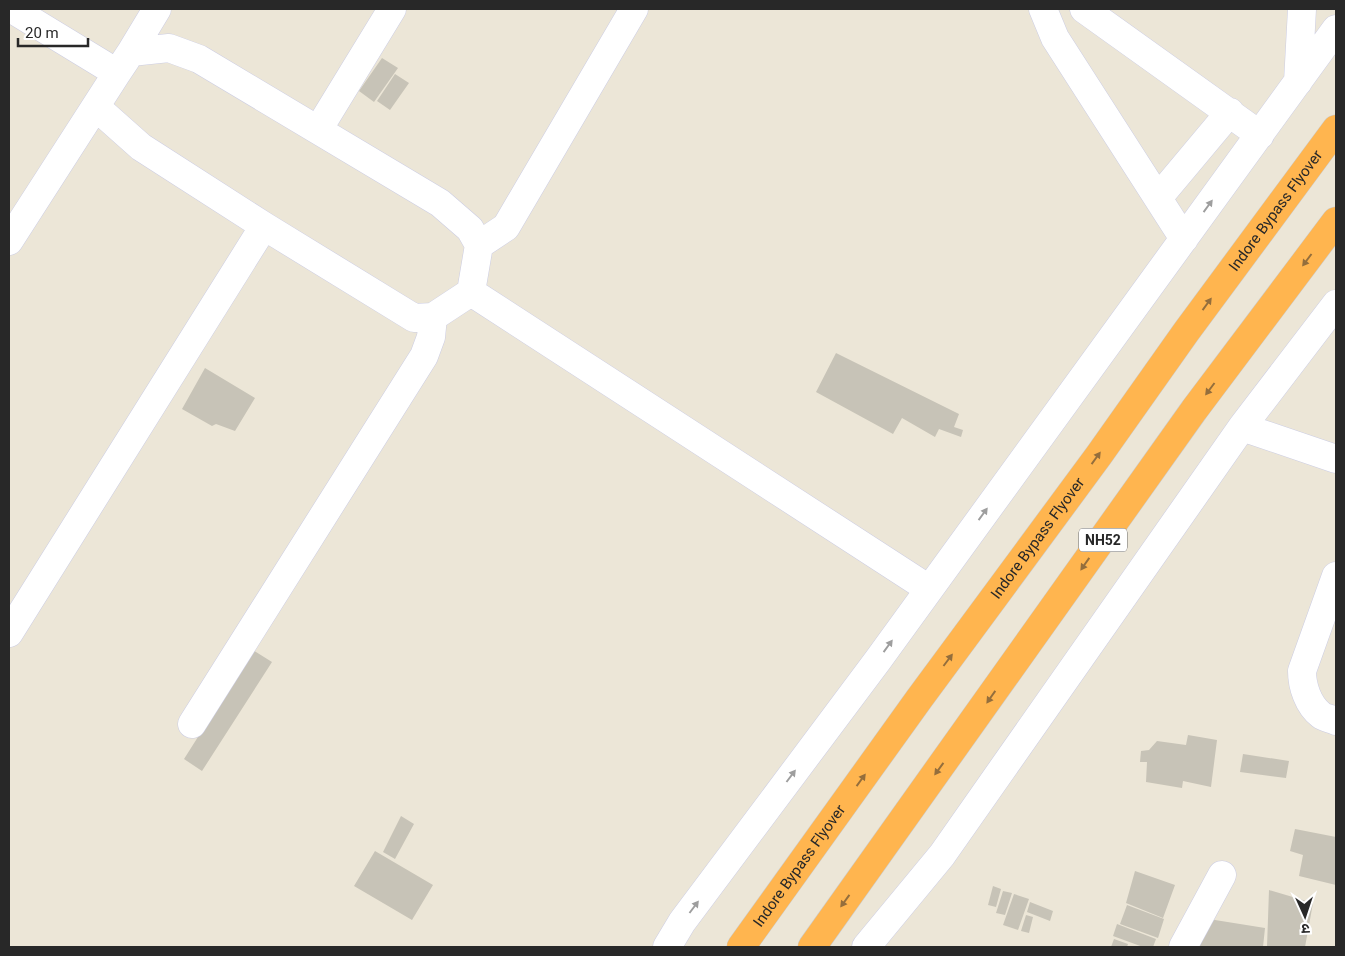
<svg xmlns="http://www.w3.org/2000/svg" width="1345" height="956" font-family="Roboto,'Noto Sans Devanagari',sans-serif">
<rect width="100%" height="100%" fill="#ece6d7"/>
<!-- building -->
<path fill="#c7c3b7" d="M382 58 398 68 374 102 359 91Z
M395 74 409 83 390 110 377 101Z
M836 353 959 414 954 427 963 430 961 437 939 429 935 437 902 418 893 434 816 392Z
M205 368 255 398 235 431 216 424 212 426 182 409Z
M253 650 272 662 202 771 184 759Z
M1188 735 1217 740 1211 787 1183 781 1182 788 1146 782 1147 762H1140L1141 751 1149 750 1157 741 1186 745Z
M1243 754 1289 761 1286 778 1240 772Z
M401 816 414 824 395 859 383 852Z
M1295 829 1336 837V885L1299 876 1303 855 1290 851Z
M375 851 433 885 412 920 354 886Z
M1135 871 1175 885 1163 918 1126 903Z
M993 886 1001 889 996 907 988 905Z
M1269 890 1313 903 1305 947H1267Z
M1003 891 1012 893 1005 915 996 913Z
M1014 894 1029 899 1018 930 1003 925Z
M1030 902 1053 911 1050 921 1027 912Z
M1127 905 1164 919 1158 938 1120 924Z
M1026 915 1033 917 1029 933 1021 931Z
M1215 920 1265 928 1263 947H1186L1199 921Z
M1117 924 1156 939 1153 947H1143L1113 936Z
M1114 939 1128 944 1127 947H1111Z"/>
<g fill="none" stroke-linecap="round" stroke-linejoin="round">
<defs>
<path id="minor" d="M12 9 117 73 131 52 169 48 199 59 440 203 470 229 479 245 471 292 433 317 414 318 264 226 141 147 96 107
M1043 9 1055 38 1184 239
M1084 9 1260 135
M131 52 157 9
M1298 82 1302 9
M318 130 392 9
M1158 198 1230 112
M9 241 117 73
M479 245 506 227 634 9
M471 292 929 589
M1242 427 1336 459
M1336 576 1302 671C1302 686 1308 705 1321 715 1325 718 1332 719 1336 721
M9 633 264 226
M192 724 424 356 431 337 433 317
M667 947 682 922 878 660 1336 29
M866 947 942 855 1242 427 1336 304
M1183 947 1222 875"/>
<g id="highway">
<path id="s1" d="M741 947 919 699 1099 455 1186 332 1336 129"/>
<path d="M812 947 1194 410 1336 221"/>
</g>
</defs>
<!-- minor casing -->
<use href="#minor" stroke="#cccde3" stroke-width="29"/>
<!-- highway casing -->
<use href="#highway" stroke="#cbcbcb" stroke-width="29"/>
<!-- minor -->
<use href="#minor" stroke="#fff" stroke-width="28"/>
<!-- highway -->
<use href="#highway" stroke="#ffb54f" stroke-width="28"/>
</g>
<!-- one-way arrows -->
<defs><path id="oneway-solid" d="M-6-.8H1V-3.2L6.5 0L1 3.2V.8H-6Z" transform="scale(1.25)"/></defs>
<g fill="#9e9e9e">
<use href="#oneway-solid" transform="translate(1208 206) rotate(-54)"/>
<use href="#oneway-solid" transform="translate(983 514) rotate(-54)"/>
<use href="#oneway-solid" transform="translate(888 646) rotate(-54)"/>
<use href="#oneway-solid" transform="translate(791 776) rotate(-53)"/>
<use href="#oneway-solid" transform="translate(694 907) rotate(-53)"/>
</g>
<g fill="#946e3c">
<use href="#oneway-solid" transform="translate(1307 260) rotate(127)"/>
<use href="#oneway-solid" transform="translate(1207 304) rotate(-54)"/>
<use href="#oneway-solid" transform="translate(1210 389) rotate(127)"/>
<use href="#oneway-solid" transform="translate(1096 458) rotate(-54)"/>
<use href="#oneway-solid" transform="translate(1085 564) rotate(125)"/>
<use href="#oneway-solid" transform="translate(948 660) rotate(-53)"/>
<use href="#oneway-solid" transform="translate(991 697) rotate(125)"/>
<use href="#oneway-solid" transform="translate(939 769) rotate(126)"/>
<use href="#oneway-solid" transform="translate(861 780) rotate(-54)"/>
<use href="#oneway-solid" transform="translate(845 901) rotate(126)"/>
</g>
<g text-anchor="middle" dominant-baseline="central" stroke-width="4.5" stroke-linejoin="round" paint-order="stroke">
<!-- shield labels -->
<rect fill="#fff" stroke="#686868" stroke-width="1" x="1079" y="528.5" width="48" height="23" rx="4"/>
<g font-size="14" font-weight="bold" fill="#282828">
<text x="1103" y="540">NH52</text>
</g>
<!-- street labels -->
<g font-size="15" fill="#282828" stroke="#fff">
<text stroke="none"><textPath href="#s1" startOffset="910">Indore Bypass Flyover</textPath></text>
<text stroke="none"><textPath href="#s1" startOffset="505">Indore Bypass Flyover</textPath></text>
<text stroke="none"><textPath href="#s1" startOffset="100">Indore Bypass Flyover</textPath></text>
</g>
</g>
<!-- border -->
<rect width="1345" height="956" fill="none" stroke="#282828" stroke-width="20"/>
<!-- north arrow -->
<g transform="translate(1305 916) rotate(177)" stroke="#ffffff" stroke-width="4" paint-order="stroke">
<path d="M0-4L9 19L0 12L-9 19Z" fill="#282828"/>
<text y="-8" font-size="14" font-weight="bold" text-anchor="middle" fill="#282828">उ</text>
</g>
<!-- scale -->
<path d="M18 38v8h70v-8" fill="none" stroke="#282828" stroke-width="2.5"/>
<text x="25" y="38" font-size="15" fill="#282828" stroke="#ffffff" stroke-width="4" paint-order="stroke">20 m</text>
</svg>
